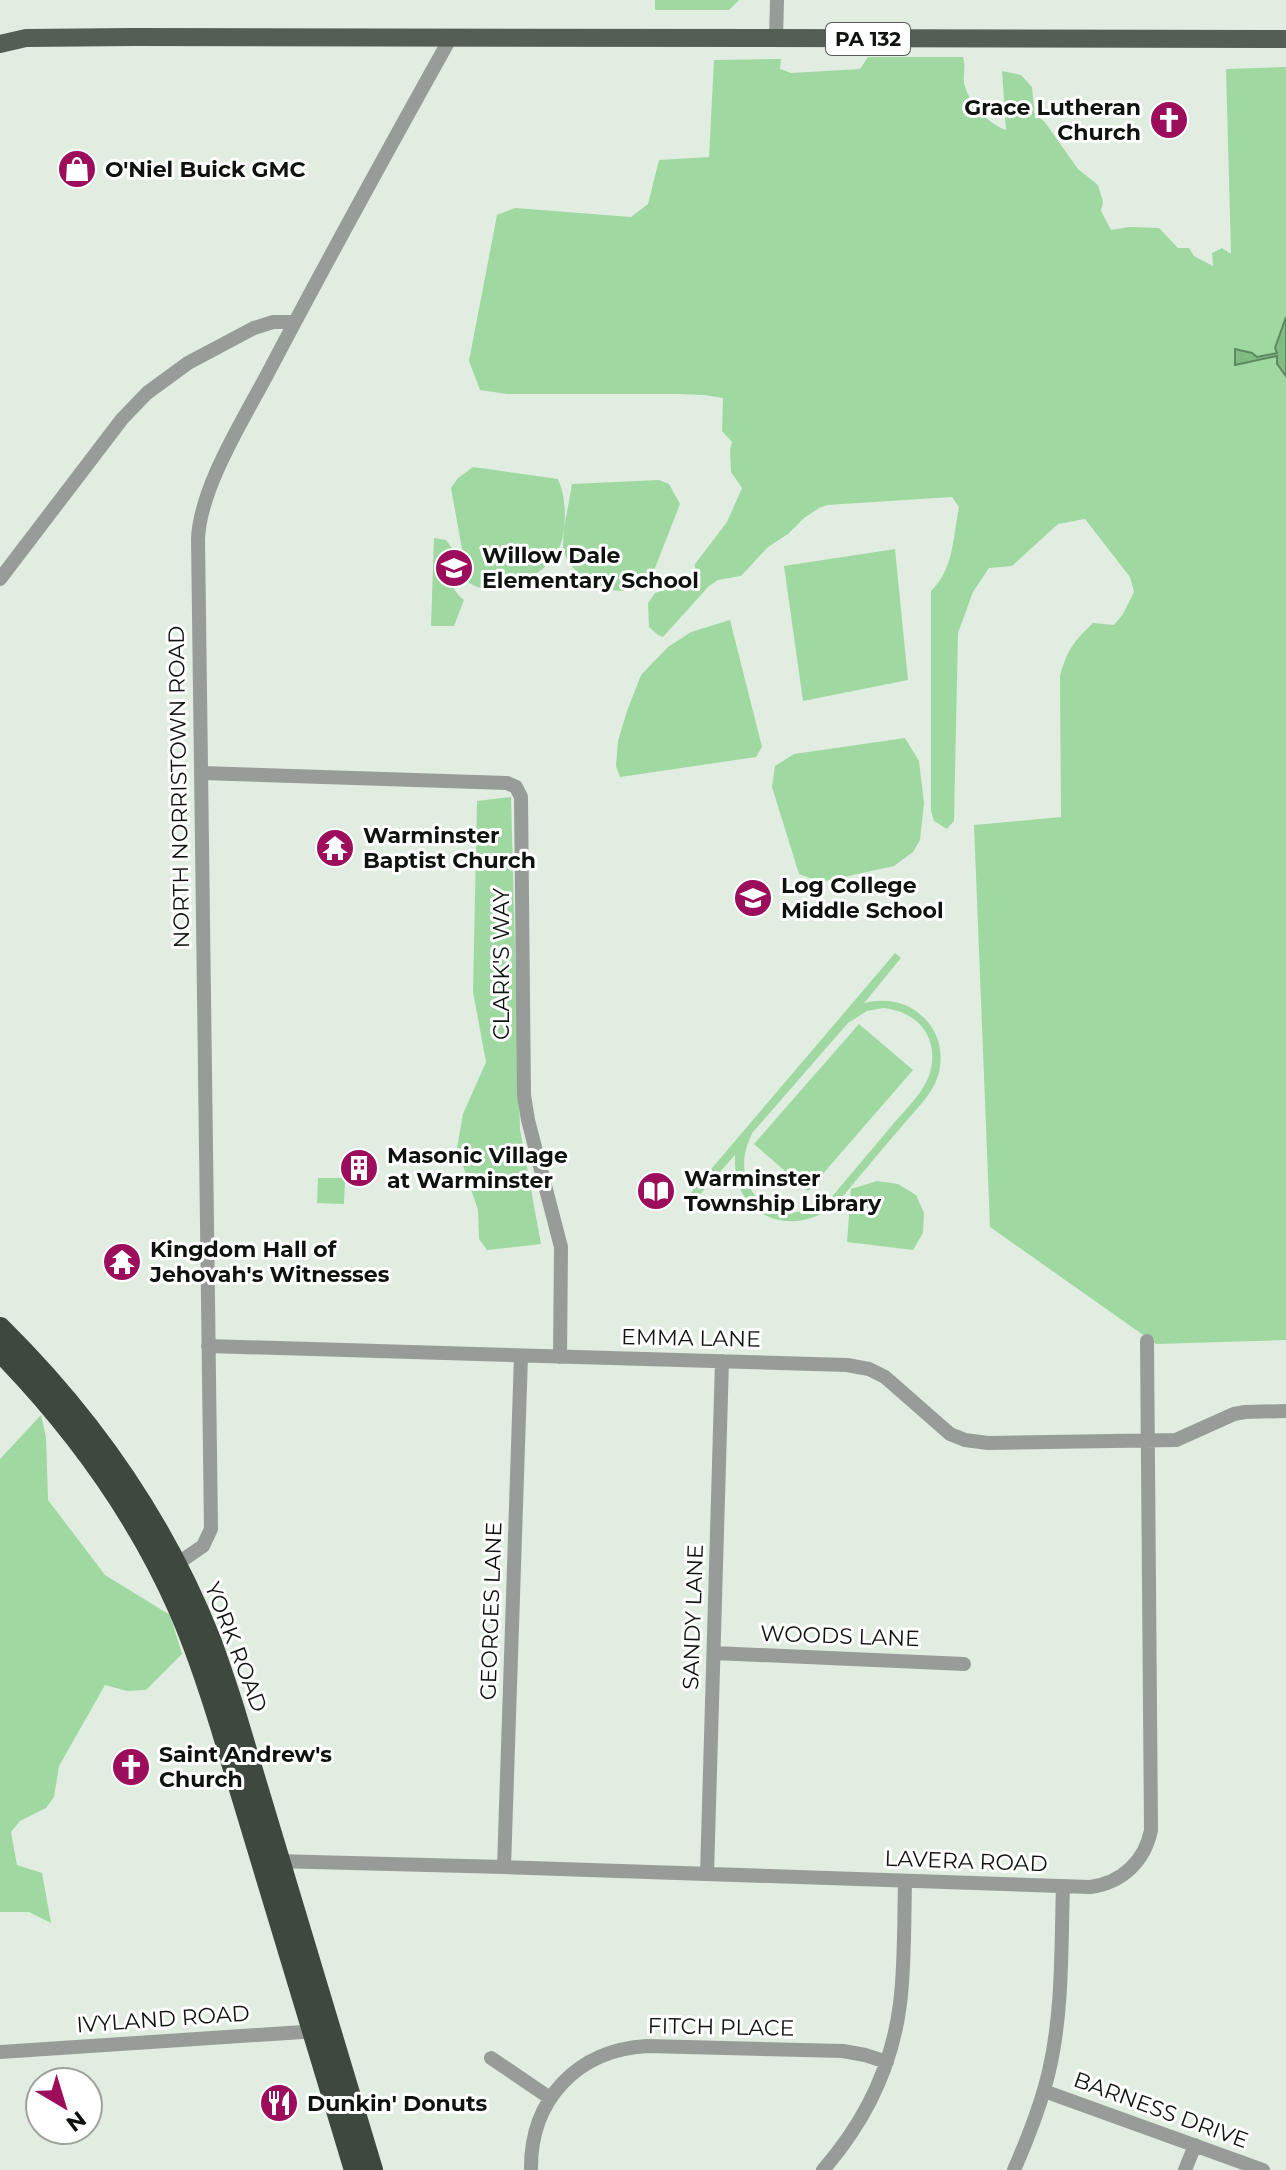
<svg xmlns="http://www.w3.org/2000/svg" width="1286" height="2170" font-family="Montserrat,sans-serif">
<rect width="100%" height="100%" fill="#e1ede1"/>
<!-- green -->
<path fill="#9fd9a1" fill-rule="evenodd" d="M655 0H739L729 10H655Z
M868 57H963C966 66 963 74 964 83 968 102 988 124 1006 130L1002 71 1021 75 1032 87 1035 119 1038 117 1044 121 1078 169 1098 185 1103 202 1101 211 1111 230 1129 227 1159 228 1178 248H1189L1194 256 1213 266 1212 253 1222 248 1231 254 1226 69 1286 67V1340L1156 1344 990 1227 974 825 1061 817 1060 676C1067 650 1074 641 1093 623L1114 625 1123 614 1134 592 1130 577 1085 519 1058 524 1012 566 989 568 973 592 958 633 954 821 947 829 934 821 931 811V591C954 569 953 537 959 507L952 497 827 505 819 508 804 518 788 534 768 547 741 576 718 580 709 586 663 637 658 635 649 627 648 603 655 593C674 587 681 588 695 572V564L727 522 742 488 731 472 730 450 732 442 722 431 723 398 704 395 676 394H507L480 390 469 361 497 215 515 208 631 217 648 204 659 160 709 157 714 60 781 59 780 69 791 73 860 69Z
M473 467 558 479C567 499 568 535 556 554 540 579 495 601 468 582L451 488 458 478Z
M659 480 669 484 680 504 648 586C638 590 623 592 611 590 592 588 564 567 563 546 563 526 569 504 572 484Z
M434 538 446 540 452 548C453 569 445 586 464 600L454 626H431Z
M895 549 908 680 803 701 784 566Z
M730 620 762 747 756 757 620 777 616 766 618 741 627 711 641 675 668 647 691 632Z
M905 738 919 761 924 803 920 840 913 852 894 866 821 882 799 874 772 787 775 766 794 754Z
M511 797 520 1129 541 1244 487 1250 479 1239 478 1210 457 1148 463 1114 486 1062 473 992 477 801Z
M895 953 901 958 864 1003C886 998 908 1001 925 1019 940 1034 944 1056 938 1076 932 1095 915 1110 903 1125 881 1150 860 1176 839 1201 809 1231 756 1229 739 1186 735 1176 735 1165 735 1155L696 1199 690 1194ZM883 1008C900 1010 915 1016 925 1031 933 1044 934 1058 930 1073 924 1092 907 1108 894 1123 873 1148 851 1174 830 1199 778 1236 722 1189 753 1132L848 1023 867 1011Z
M859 1024 913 1070 808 1191 754 1144Z
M318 1178H345L344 1204 317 1203Z
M877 1181 898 1184 916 1195 924 1213 923 1233 913 1250 847 1242 851 1189Z
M41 1415 46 1437 48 1500 105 1575 170 1615 182 1654 146 1690 127 1691 105 1685 59 1766 54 1797 46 1808 20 1821 11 1832 17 1865 42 1873 51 1923 29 1912H0V1459Z"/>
<!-- water -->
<path fill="#80bb82" stroke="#5e8960" stroke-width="2" d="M1286 317V376L1277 364V356L1235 365V349L1252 353 1257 357 1277 353 1275 348Z"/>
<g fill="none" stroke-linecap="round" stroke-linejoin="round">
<!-- minor -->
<path stroke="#989c98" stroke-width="14" d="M776 39 777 0
M0 579 122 419 147 393 188 363 254 328 273 322H294
M201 773 507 783 516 787 521 797 524 1095 528 1120 561 1247 560 1357
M208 1346 847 1365 869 1369 885 1377 950 1434 965 1440 988 1443 1176 1440 1234 1414 1245 1412 1286 1411
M171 1568 203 1546 211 1529 198 539C200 487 245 417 269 371 328 259 389 148 451 37
M714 1653 964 1664
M275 1861 504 1867 1090 1887C1122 1883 1145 1861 1151 1830L1147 1341
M504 1867 521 1356
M707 1874 722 1361
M0 2052 303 2032 319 2029
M491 2058 550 2098
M1044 2091 1263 2170
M531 2170C530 2100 577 2050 647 2046L843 2051 865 2055 887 2062
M823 2170C864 2123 892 2067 900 2004 905 1964 904 1922 905 1881
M1014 2170C1028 2138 1041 2106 1049 2071 1063 2011 1061 1947 1063 1886
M1185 2170 1195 2145"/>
<!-- major -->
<path stroke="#555e55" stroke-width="18" d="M0 44 26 38 134 37 1286 39"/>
<!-- highway -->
<path stroke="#3f483f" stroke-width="22" d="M0 1328C89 1416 162 1520 209 1637 218 1660 225 1683 233 1707L372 2170
M0 1351C74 1427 137 1513 180 1611 196 1648 209 1687 221 1726L355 2170"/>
</g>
<!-- icons -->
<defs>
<symbol id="church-disc" viewBox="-11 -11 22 22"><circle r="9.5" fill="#9c0d5b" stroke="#fff"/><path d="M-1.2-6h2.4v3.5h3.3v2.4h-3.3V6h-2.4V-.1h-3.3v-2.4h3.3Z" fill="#fff"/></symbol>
<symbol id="shop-disc" viewBox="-11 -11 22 22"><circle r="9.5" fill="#9c0d5b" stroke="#fff"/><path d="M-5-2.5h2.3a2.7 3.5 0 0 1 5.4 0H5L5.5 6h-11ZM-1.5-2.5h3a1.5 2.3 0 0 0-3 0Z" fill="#fff"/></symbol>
<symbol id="school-disc" viewBox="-11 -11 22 22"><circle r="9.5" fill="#9c0d5b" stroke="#fff"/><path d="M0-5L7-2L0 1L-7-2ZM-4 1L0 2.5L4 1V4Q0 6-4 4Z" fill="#fff"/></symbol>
<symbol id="temple-disc" viewBox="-11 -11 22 22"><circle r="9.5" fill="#9c0d5b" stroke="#fff"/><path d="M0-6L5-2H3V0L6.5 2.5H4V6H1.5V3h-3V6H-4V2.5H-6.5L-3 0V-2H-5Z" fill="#fff"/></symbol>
<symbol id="building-disc" viewBox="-11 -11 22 22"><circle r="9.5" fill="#9c0d5b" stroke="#fff"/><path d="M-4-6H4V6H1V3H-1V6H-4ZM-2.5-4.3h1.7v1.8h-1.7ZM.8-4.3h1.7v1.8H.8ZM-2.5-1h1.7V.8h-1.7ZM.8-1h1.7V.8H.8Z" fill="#fff"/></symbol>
<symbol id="library-disc" viewBox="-11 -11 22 22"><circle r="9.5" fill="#9c0d5b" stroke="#fff"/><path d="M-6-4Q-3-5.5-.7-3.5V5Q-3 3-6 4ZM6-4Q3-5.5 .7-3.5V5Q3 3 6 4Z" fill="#fff"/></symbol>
<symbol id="restaurant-disc" viewBox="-11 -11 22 22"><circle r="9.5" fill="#9c0d5b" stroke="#fff"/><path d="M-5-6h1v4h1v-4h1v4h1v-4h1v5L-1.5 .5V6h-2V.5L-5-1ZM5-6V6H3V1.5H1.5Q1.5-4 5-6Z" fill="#fff"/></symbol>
</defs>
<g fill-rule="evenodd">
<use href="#church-disc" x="1147" y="98" width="44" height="44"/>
<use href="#shop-disc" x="55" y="147" width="44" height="44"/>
<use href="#school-disc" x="432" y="546" width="44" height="44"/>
<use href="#temple-disc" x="313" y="826" width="44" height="44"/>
<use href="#school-disc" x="731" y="876" width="44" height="44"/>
<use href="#building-disc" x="337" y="1146" width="44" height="44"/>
<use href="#library-disc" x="634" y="1169" width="44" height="44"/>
<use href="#temple-disc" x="100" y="1240" width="44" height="44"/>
<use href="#church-disc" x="109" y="1745" width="44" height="44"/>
<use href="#restaurant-disc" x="257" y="2081" width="44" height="44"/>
</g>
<g text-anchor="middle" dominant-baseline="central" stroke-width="6" stroke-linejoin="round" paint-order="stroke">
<!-- shield labels -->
<rect fill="#fff" stroke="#575a57" stroke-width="2" x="826" y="23" width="84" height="32" rx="6"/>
<g font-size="20" font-weight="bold" fill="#0f130f">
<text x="868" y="39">PA 132</text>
</g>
<!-- poi labels -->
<g font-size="22" font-weight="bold" fill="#0f130f" stroke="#fff" text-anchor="start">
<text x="1141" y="107" text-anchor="end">Grace Lutheran<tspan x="1141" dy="25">Church</tspan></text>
<text x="105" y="169">O'Niel Buick GMC</text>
<text x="482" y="555">Willow Dale<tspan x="482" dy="25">Elementary School</tspan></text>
<text x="363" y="835">Warminster<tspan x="363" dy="25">Baptist Church</tspan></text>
<text x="781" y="885">Log College<tspan x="781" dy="25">Middle School</tspan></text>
<text x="387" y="1155">Masonic Village<tspan x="387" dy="25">at Warminster</tspan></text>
<text x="684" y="1178">Warminster<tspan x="684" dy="25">Township Library</tspan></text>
<text x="150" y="1249">Kingdom Hall of<tspan x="150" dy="25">Jehovah's Witnesses</tspan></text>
<text x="159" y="1754">Saint Andrew's<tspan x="159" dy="25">Church</tspan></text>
<text x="307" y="2103">Dunkin' Donuts</text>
</g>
<!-- street labels -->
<g font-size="22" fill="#0f130f" stroke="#fff">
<text transform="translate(179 787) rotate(-91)">NORTH NORRISTOWN ROAD</text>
<text transform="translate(501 964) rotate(-90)">CLARK'S WAY</text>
<text transform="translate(691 1338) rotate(1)">EMMA LANE</text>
<text transform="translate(491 1611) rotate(-88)">GEORGES LANE</text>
<text transform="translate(693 1617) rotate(-88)">SANDY LANE</text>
<text transform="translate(840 1636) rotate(2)">WOODS LANE</text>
<text transform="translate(236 1647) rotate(69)">YORK ROAD</text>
<text transform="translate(966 1861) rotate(2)">LAVERA ROAD</text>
<text transform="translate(163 2019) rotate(-4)">IVYLAND ROAD</text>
<text transform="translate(721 2027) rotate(1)">FITCH PLACE</text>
<text transform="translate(1161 2110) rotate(20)">BARNESS DRIVE</text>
</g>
</g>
<!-- north arrow -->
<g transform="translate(64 2106) rotate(142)"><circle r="38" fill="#ffffff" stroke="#9fa19f" stroke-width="2"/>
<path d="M0-6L14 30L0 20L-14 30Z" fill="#9c0d5b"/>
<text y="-12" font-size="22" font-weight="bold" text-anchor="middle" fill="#0f130f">N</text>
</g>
</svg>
